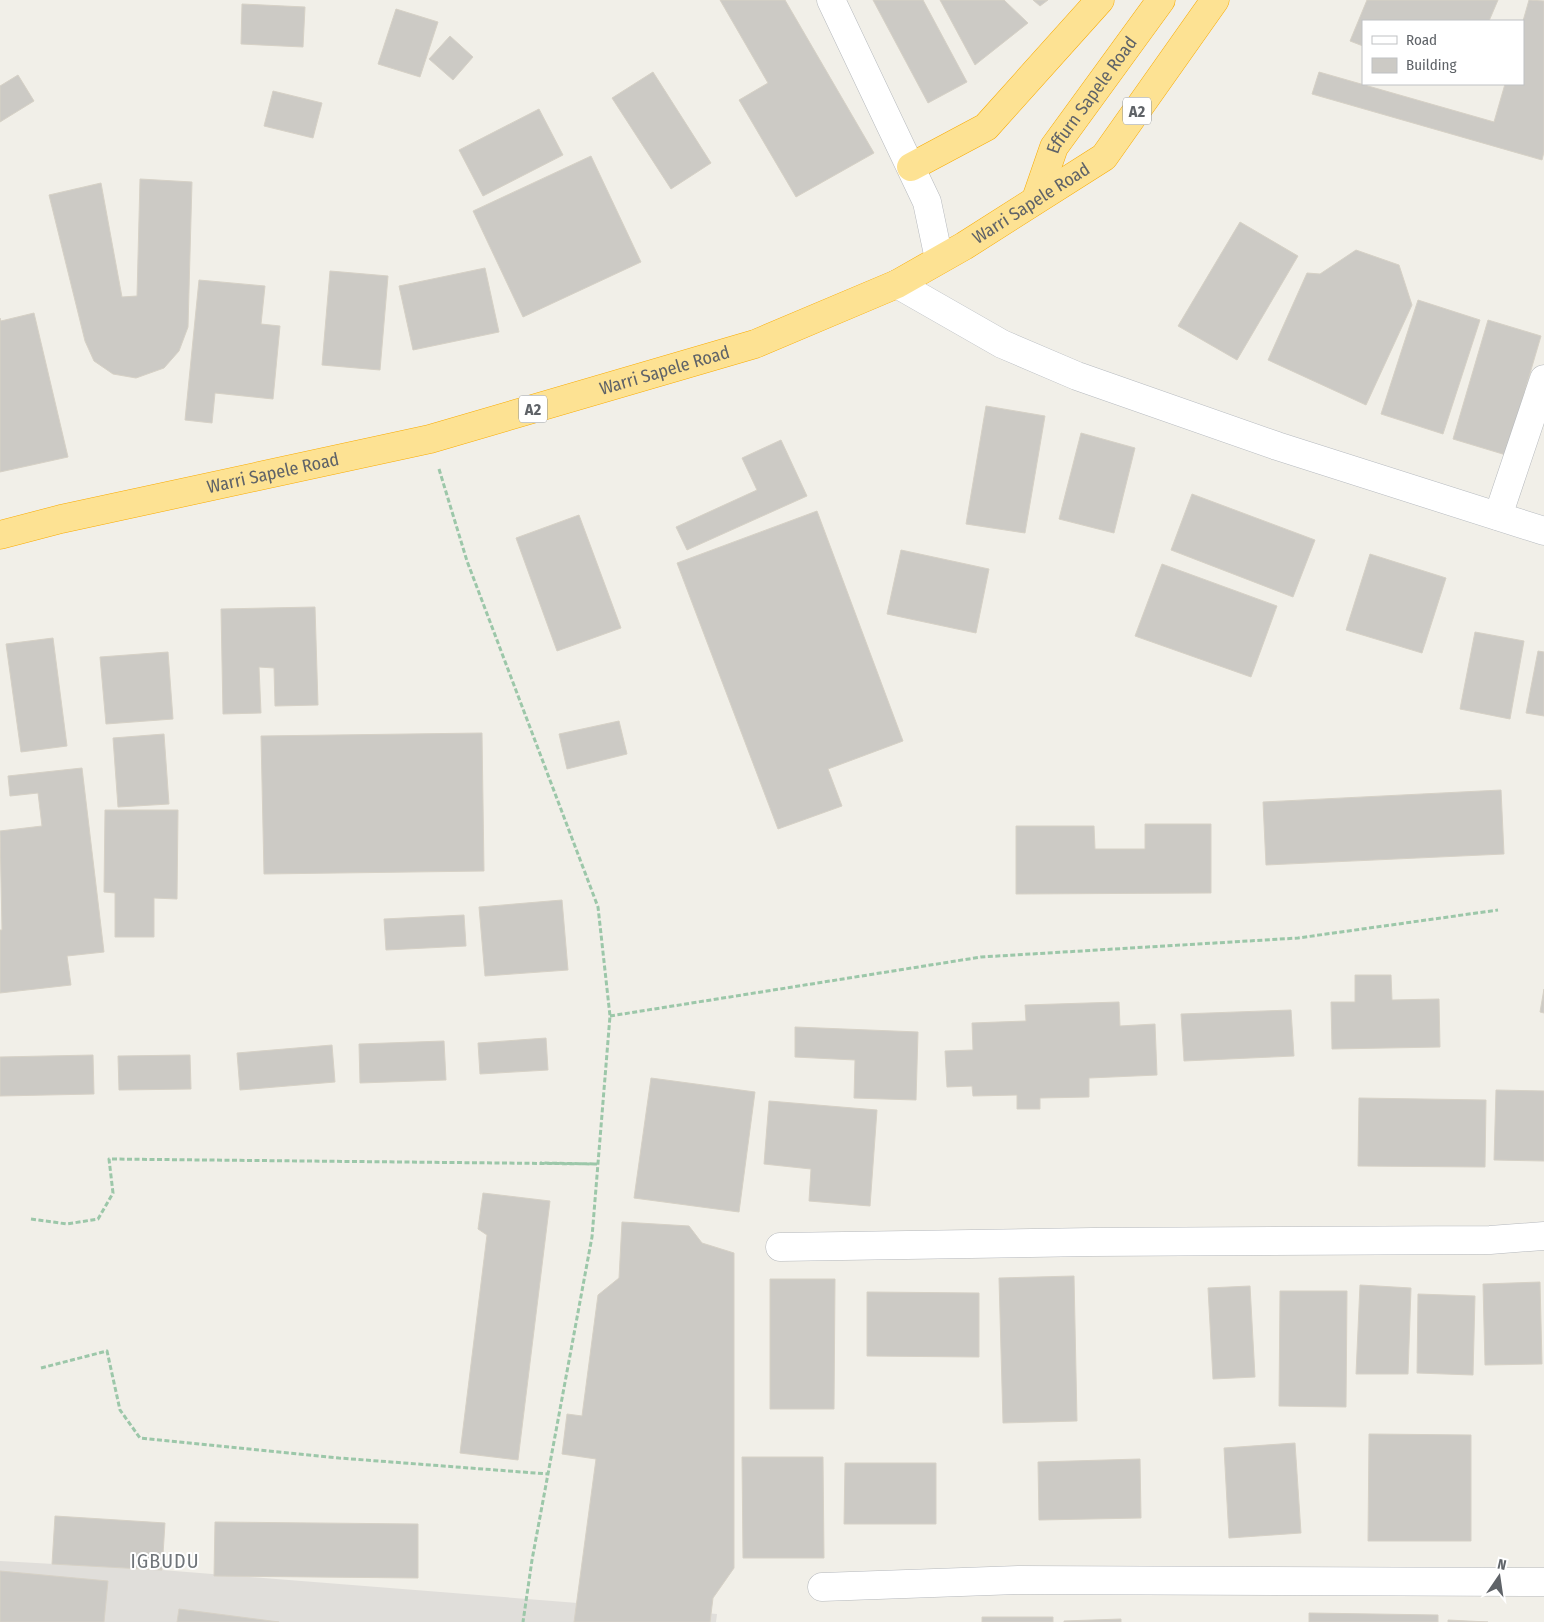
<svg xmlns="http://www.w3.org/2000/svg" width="1544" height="1622" font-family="'Fira Sans Condensed',sans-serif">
<rect width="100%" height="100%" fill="#f1efe8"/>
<!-- industrial -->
<path fill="#e0deda" d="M0 1561 162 1570 717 1614 716 1622H0Z"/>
<!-- building -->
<path fill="#cccac5" stroke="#d6d1c6" d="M720 0H785L874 153 796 197 739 100 768 83Z
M873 0H923L967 82 928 103Z
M940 0H1004L1028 23 975 65Z
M1033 0H1048L1040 6Z
M1367 0H1498L1489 21H1363V46L1350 41Z
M1529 0 1544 1V152L1542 160 1312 94 1319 72 1494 122 1505 84H1523V21Z
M242 4 305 7 303 47 241 44Z
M396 9 438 22 420 77 378 64Z
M450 36 473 57 453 80 429 59Z
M653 72 711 163 671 189 612 98Z
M18 75 34 101 0 122V86Z
M273 91 322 103 313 138 264 126Z
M539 109 563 155 483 196 459 150Z
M591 156 641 262 523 317 473 211Z
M140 179 192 182 188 327 179 351 164 368 136 378 113 374 94 361 85 341 49 195 101 183 122 297 137 296Z
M1240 222 1298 256 1237 360 1178 326Z
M1356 250 1399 265 1412 305 1366 405 1268 360 1307 273 1320 274Z
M485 268 499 332 413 350 399 286Z
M330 271 388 276 380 370 322 365Z
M199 280 265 286 261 324 280 326 273 399 215 393 212 423 185 420Z
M1418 300 1480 320 1443 434 1381 414Z
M34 313 68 457 0 472V318L1 321Z
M1488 320 1541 336 1506 455 1453 439Z
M986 406 1045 416 1025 533 966 524Z
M1081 433 1135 448 1114 533 1059 519Z
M781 440 807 496 687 550 676 527 757 490 742 458Z
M1192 494 1315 540 1293 597 1171 550Z
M817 511 903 741 828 769 842 806 778 829 677 563Z
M579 515 621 628 557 651 516 538Z
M901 550 989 569 976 633 887 614Z
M1370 554 1446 578 1422 653 1346 630Z
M1162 564 1277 606 1251 677 1135 636Z
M315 607 318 705 275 706 274 668 259 667 261 713 223 714 221 609Z
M1475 632 1524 641 1510 719 1460 709Z
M53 638 67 746 21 752 6 644Z
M1538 651 1544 652V716L1526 713Z
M168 652 173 719 106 724 100 657Z
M619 721 627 754 567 769 559 734Z
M482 733 484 871 264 874 261 736Z
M164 734 169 804 118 807 113 738Z
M82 768 104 952 67 956 71 985 0 993V930H2L0 831 42 826 38 793 10 796 8 776Z
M1501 790 1504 854 1266 865 1263 802Z
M105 810H178L177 899 154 898V937H115V893L104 892Z
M1145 824H1211V893L1016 894V826H1094L1095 849H1145Z
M562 900 568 970 485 976 479 907Z
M464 915 466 946 386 950 384 919Z
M1355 975H1391L1392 1000 1439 999 1440 1047 1332 1049 1331 1002H1355Z
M1544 989V1013L1540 1012Z
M1119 1002 1120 1026 1155 1024 1157 1075 1089 1078V1097L1040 1098V1109H1017V1095L973 1096 972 1086 947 1087 945 1051 973 1050 972 1023 1026 1021 1025 1005Z
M1291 1010 1294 1056 1184 1061 1181 1014Z
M795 1027 918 1032 916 1100 854 1098 855 1060 795 1057Z
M546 1038 548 1070 480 1074 478 1043Z
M444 1041 446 1080 360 1083 359 1044Z
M332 1045 335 1082 240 1090 237 1053Z
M93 1055 94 1094 0 1096V1057Z
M190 1055 191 1089 119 1090 118 1056Z
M651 1078 755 1092 739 1212 634 1198Z
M1496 1090 1544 1091V1161L1494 1160Z
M1359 1098 1486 1100 1485 1167 1358 1166Z
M769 1101 877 1110 870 1206 809 1201 811 1169 764 1164Z
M483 1193 550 1201 518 1460 460 1453 487 1235 478 1229Z
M622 1222 689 1226 702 1243 734 1253V1568L713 1598 710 1622H574L596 1459 562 1454 567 1414 582 1416 598 1295 619 1278Z
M1074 1276 1077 1421 1003 1423 999 1278Z
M770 1279H835L834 1409H770Z
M1540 1282 1542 1364 1485 1365 1483 1284Z
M1360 1285 1411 1288 1408 1374H1356Z
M1250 1286 1255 1377 1213 1379 1208 1288Z
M1280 1291H1347L1346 1407 1279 1406Z
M867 1292 979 1293V1357L867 1356Z
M1418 1294 1475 1296 1473 1375 1417 1373Z
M1369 1434 1471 1435V1541H1368Z
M1295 1443 1301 1533 1229 1538 1224 1448Z
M742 1457H823L824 1558H743Z
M1140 1459 1141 1518 1039 1520 1038 1462Z
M845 1463H936V1524H844Z
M55 1516 165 1523 162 1570 52 1564Z
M215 1522 418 1524V1578L214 1576Z
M0 1571 108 1581 104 1622H0Z
M179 1609 279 1622H177Z
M1309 1613 1438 1615V1622H1309Z
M982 1617H1053V1622H982Z
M1121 1619V1622H1064V1621Z
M1448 1620 1488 1622H1448Z"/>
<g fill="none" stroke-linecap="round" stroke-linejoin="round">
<defs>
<path id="street" d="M831 0 927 202 939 259
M1498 516 1544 379
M780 1247 1092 1242 1490 1240 1544 1236
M822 1587 1019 1580 1544 1582"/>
<path id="secondary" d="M897 284 1002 344 1077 376 1277 446 1544 531"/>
<g id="highway">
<path d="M911 167 986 127 1100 0"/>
<path id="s1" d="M1036 199 1054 147 1161 0"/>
<path id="s2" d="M0 535 61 519 430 439 755 344 897 284 964 246 1104 157 1215 0"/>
</g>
</defs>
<!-- street casing -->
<use href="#street" stroke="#b5b8bc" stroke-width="29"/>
<!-- secondary casing -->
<use href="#secondary" stroke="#b6babf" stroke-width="29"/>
<!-- highway casing -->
<use href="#highway" stroke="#f9ab00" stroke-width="29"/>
<!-- path -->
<path stroke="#9cc7a9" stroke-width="3" stroke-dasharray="5 2.5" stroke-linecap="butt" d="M439 469 467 561 598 907 610 1016 592 1237 532 1560 523 1622
M610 1016 981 957 1298 938 1498 910
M31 1219 67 1224 98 1219 113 1193 109 1159 597 1164 540 1163
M41 1368 107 1351 120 1410 140 1438 339 1458 548 1474"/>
<!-- street -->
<use href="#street" stroke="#fff" stroke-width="28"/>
<!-- secondary -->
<use href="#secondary" stroke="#fff" stroke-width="28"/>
<!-- highway -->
<use href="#highway" stroke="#fde293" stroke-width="28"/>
</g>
<g text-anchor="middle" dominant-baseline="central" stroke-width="4" stroke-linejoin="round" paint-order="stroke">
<!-- shield labels -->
<g fill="#fff" stroke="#8f9295" stroke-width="1">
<rect x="1123" y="97.5" width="28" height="27" rx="4"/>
<rect x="519" y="395.5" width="28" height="27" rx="4"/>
</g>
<g font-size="16" font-weight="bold" fill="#5f6368">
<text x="1137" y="111">A2</text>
<text x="533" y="409">A2</text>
</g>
<!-- street labels -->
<g font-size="18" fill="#5f6368" stroke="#fff">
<text stroke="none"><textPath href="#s1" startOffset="119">Effurn Sapele Road</textPath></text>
<text stroke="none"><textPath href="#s2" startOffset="1090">Warri Sapele Road</textPath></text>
<text stroke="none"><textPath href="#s2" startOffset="685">Warri Sapele Road</textPath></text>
<text stroke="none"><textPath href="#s2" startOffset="280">Warri Sapele Road</textPath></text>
</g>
<!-- quarter labels -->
<g font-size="20" letter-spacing="1" fill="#70757a" stroke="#fff">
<text x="165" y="1561">IGBUDU</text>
</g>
</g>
<!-- legend -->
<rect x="1362" y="20" width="162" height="65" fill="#ffffff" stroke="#bfc1c3"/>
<rect x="1372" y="36" width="25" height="8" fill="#ffffff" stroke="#bfc1c3"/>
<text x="1406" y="45" font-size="15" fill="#5f6368">Road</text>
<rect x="1372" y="58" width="25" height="15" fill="#cccac5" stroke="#bfc1c3"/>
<text x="1406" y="70" font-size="15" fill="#5f6368">Building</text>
<!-- north arrow -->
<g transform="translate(1499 1577) rotate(13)" stroke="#ffffff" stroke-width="4" paint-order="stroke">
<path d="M0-4L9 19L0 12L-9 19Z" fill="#5f6368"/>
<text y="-8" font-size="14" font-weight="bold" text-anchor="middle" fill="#5f6368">N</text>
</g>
</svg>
